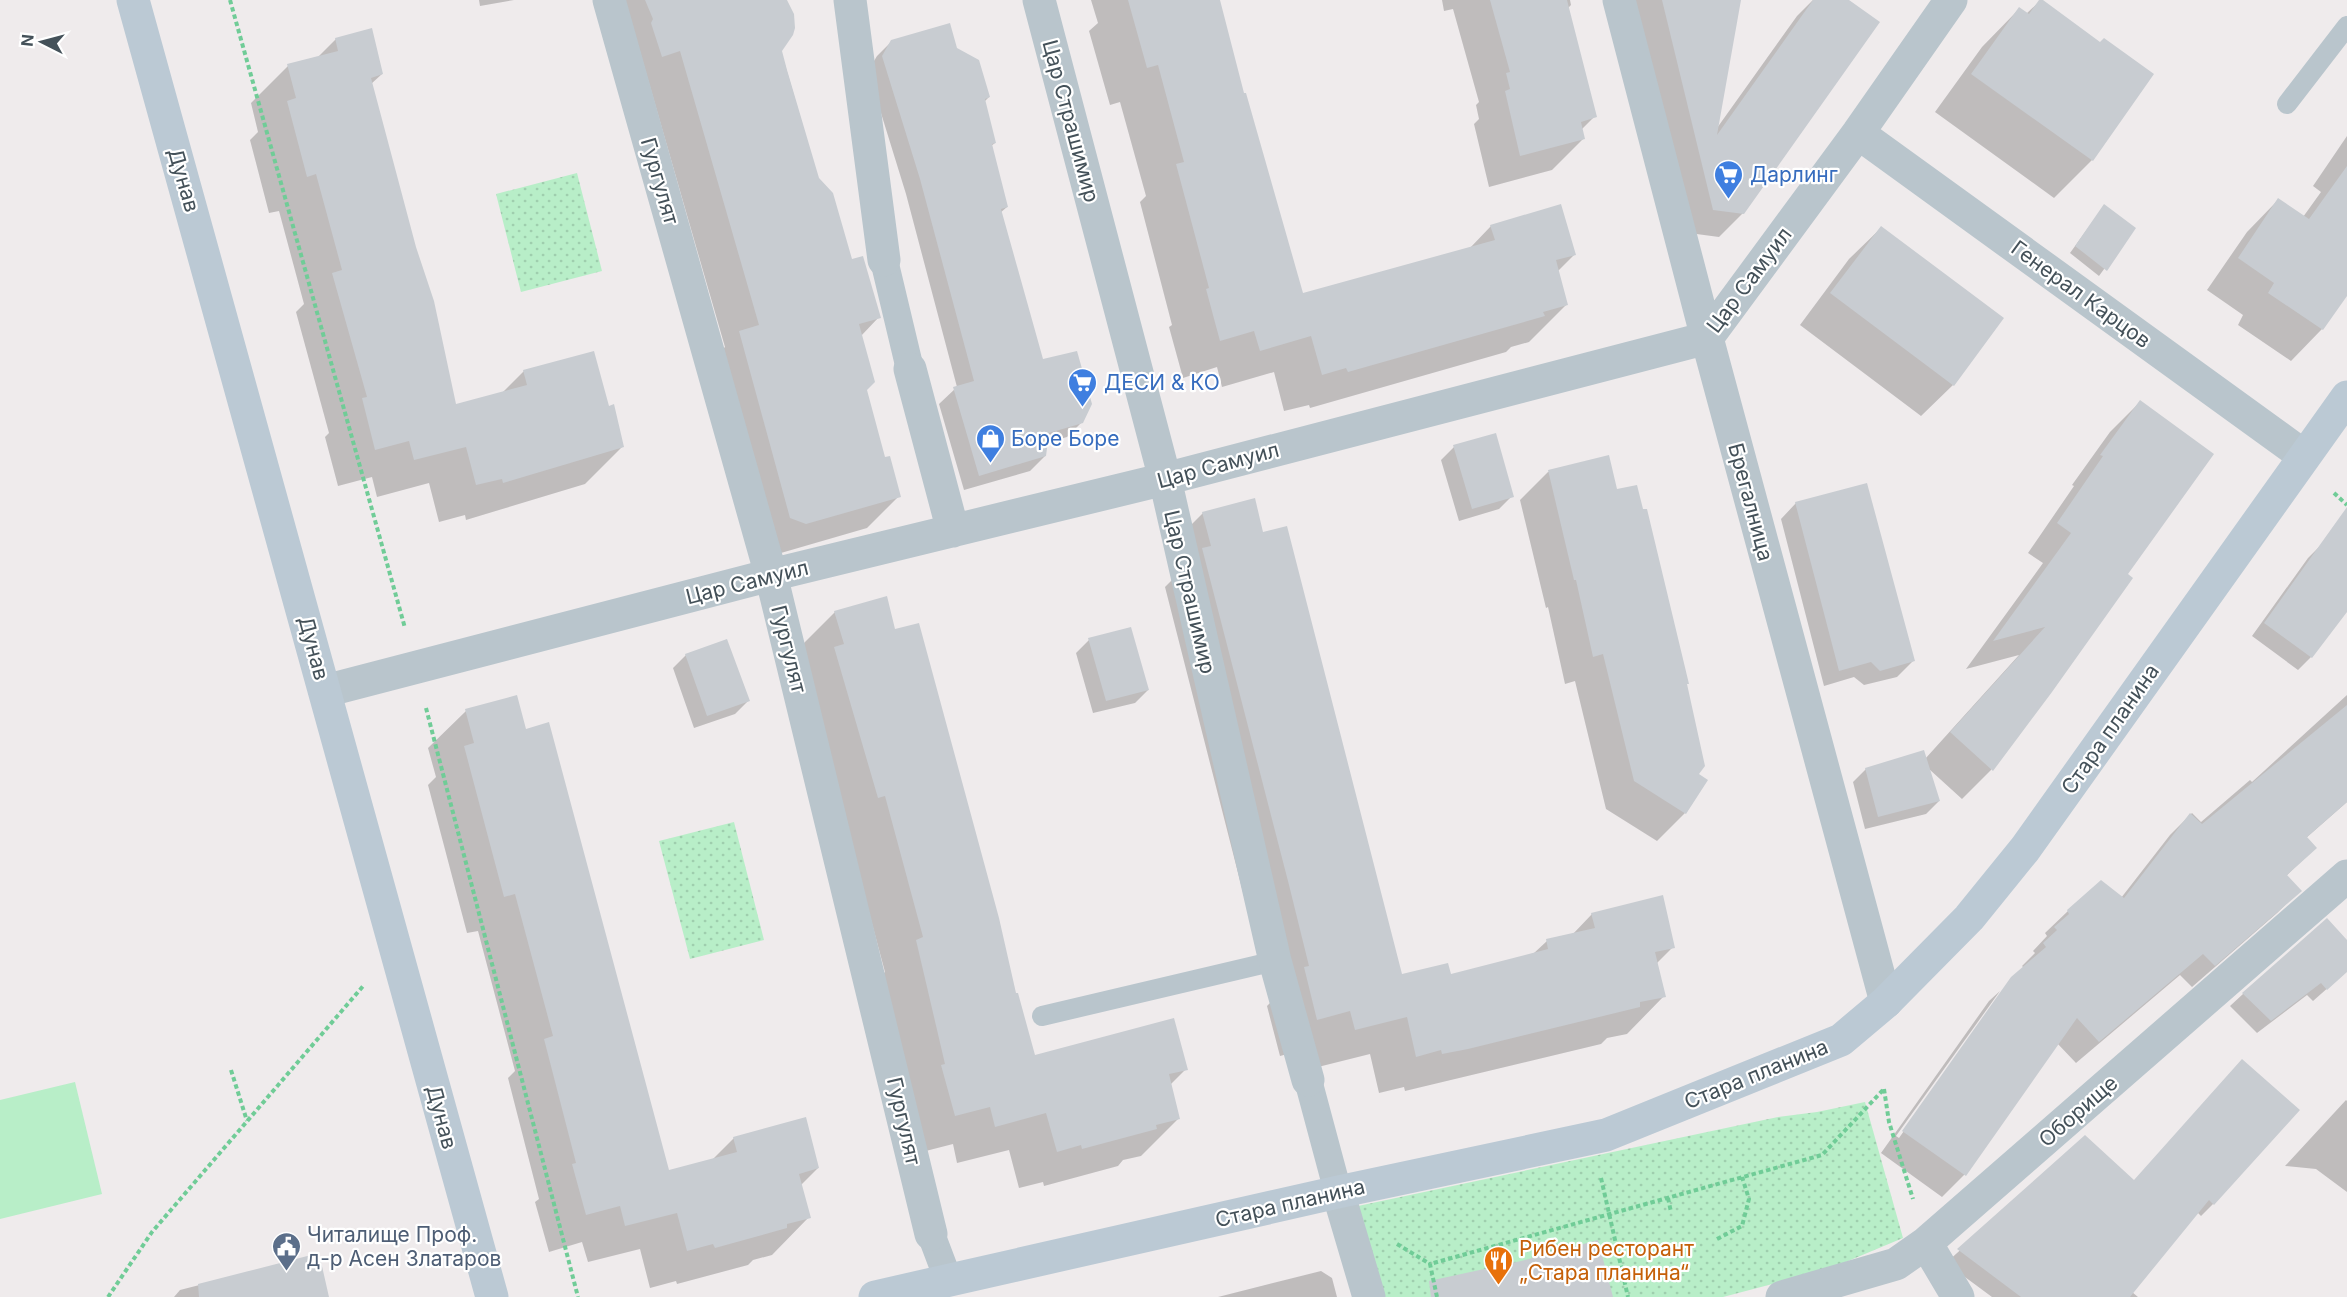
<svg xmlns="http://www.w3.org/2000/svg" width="2347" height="1297" font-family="Inter,sans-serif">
<defs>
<pattern id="park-dots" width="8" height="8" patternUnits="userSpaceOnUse" patternTransform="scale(1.5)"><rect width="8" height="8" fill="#b8eec8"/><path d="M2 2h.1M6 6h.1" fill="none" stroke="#9fceae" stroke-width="1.8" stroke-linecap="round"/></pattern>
</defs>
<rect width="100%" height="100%" fill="#efebec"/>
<!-- grass -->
<path fill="#b8eec8" d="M75 1082 102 1194 0 1219V1100Z"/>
<!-- park -->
<path fill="url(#park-dots)" d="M577 173 602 271 521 292 496 194Z
M734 822 764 940 690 959 659 841Z
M1865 1102 1903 1238 1829 1269 1723 1297H1385L1358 1206 1778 1117 1817 1112Z"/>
<!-- shadow -->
<path fill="#0003" d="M479 0H514L480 6Z
M625 0H781V51L818 178 851 261 879 317 861 336 865 390 884 459 899 496 867 528 774 555 708 364 725 347Z
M1091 0H1218L1243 95 1301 295 1469 249 1491 226 1574 255 1558 271 1567 304 1529 342 1511 347 1506 352 1310 408 1309 405 1284 411 1274 372 1222 387 1217 367 1183 378 1169 327 1172 325 1140 202 1146 196 1120 102 1110 105 1089 31 1098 23Z
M1442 0H1570L1571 5 1568 8 1595 116 1581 130 1583 139 1552 170 1489 187 1474 124 1479 119 1476 105 1479 102 1453 9 1444 11Z
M1632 0H1740L1717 128 1797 16 1813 0H1846L1743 213 1719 237 1689 233Z
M2041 0 2100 44 2152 74 2092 160 2054 198 1935 112 1982 47 2019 9 2026 14Z
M336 39 382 74 371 84 455 406 502 393 524 371 608 408 623 446 585 484 466 520 465 515 439 522 429 483 377 497 372 477 338 486 325 437 329 433 296 312 304 304 279 211 269 213 250 140 258 132 251 103 288 66 317 58Z
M892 41 955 49 989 97 984 102 995 143 991 146 1007 207 1000 213 1042 361 1082 422 1067 437 1046 443 1045 456 1030 471 964 490 939 404 957 387 906 194 868 71 877 56Z
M2347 136V294L2322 329 2291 361 2238 325 2243 315 2207 290 2247 232 2278 200 2303 217 2321 192 2313 186Z
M2104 206 2134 228 2099 276 2070 253Z
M1881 228 1953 385 1921 416 1800 325 1849 259Z
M2140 402 1991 770 1962 799 1929 769 1939 801 1926 814 1865 829 1853 782 1866 769 1925 759 2019 655 1966 669 2043 563 2028 553 2074 486 2072 485 2110 432Z
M1454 447 1512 496 1499 509 1459 521 1441 460Z
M1608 457 1616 491 1687 684 1686 686 1697 774 1685 813 1657 841 1606 809 1575 681 1565 684 1548 607 1546 608 1520 500 1548 472Z
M1796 503 1913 661 1897 677 1864 685 1854 677 1824 686 1781 519Z
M1203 513 1262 534 1401 976H1450L1533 954 1547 941 1572 935 1592 914 1673 947 1656 964 1664 996 1627 1034 1607 1038 1601 1044 1430 1085 1405 1091 1404 1087 1379 1093 1370 1054 1318 1067 1313 1047 1280 1056 1267 1006 1271 1002 1165 587 1173 579 1166 550Z
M2322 544 2347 553V610L2311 657 2298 670 2252 636 2308 558Z
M835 612 894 631 1034 1057 1186 1069 1170 1085 1179 1118 1141 1156 1123 1160 1118 1166 1044 1186 1043 1182 1019 1188 1009 1150 957 1163 953 1144 918 1153 879 978 885 972 798 649Z
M1089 640 1148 690 1135 703 1093 713 1076 653Z
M686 655 748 701 735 714 694 728 673 668Z
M2347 695V802L2306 838 2315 848 2286 876 2299 891 2277 913 2192 987 2180 975 2076 1063 2057 1043 1964 1175 1942 1197 1881 1153 1989 1001 2000 991 1896 1136 1899 1138 2010 981 2024 968 2022 966 2035 953 2033 951 2047 936 2045 933 2068 911 2121 898 2170 835 2192 813 2201 822 2250 780 2252 782Z
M466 711 525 731 668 1171 712 1160 734 1138 818 1168 801 1185 809 1217 772 1255 753 1260 748 1265 677 1284 676 1281 650 1288 640 1249 588 1262 582 1242 549 1252 535 1202 539 1199 508 1078 515 1071 478 931 467 933 428 785 436 777 428 748Z
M2347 942V971L2313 1001 2307 995 2257 1033 2230 1006 2243 994Z
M2346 1100 2347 1101V1192L2316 1169 2285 1166Z
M2298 1110 2213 1204 2201 1216 2197 1212 2132 1292 2138 1297H1992L1946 1263 2085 1137 2133 1182Z
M317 1255 327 1297H174L180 1290Z
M1321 1271 1332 1278 1337 1297H1218Z"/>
<!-- building -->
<path fill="#c8ccd1" d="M645 0H787L794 14 795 28 793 35 782 51 787 70 819 178 833 193 852 259 863 256 881 318 859 324 875 382 867 390 885 457 890 456 901 497 806 524 790 518 739 331 759 325 680 51 662 57 651 23 653 19Z
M1128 0H1220L1244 93H1246L1303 293 1495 240 1490 225 1561 204 1576 255 1556 260 1568 305 1543 312 1545 316 1348 372 1346 368 1322 375 1311 336 1260 351 1254 331 1220 341 1206 289 1209 288 1176 164 1184 162 1158 65 1147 68Z
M1490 0H1567L1597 117 1581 122 1585 139 1520 156 1505 91 1510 89 1506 73 1510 72Z
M1662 0H1741L1717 135 1813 0H1849L1880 22 1744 214 1713 210Z
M2039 0H2043L2100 42 2104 38 2154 74 2093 161 1971 74 2019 7 2029 14Z
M950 23 957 48 979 60 990 97 985 99 996 143 992 144 1008 207 1001 209 1043 359 1077 351 1092 404 1083 423 1049 433 1046 456 979 476 953 387 974 381 920 179 882 56 891 40Z
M372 28 383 74 371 78 416 247 434 301 456 404 527 385 523 370 594 351 609 406 614 404 624 447 503 483 502 479 476 485 466 447 414 460 409 441 375 450 362 398 367 397 332 273 342 270 316 174 307 177 287 101 296 98 287 64 338 51 335 38Z
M2347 166V296L2323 330 2268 293 2274 283 2238 258 2278 198 2309 219Z
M2104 204 2136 228 2107 271 2075 246Z
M1881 226 2004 318 1954 386 1830 293Z
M2140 400 2214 454 2128 574 2133 578 2052 692 1993 771 1950 732 2045 627 1993 641 2071 533 2057 523 2103 456 2100 455Z
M1496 433 1514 497 1472 509 1453 445Z
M1609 455 1617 489 1637 485 1643 509H1647L1689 684H1687L1705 766 1699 774 1708 780 1686 814 1634 781 1603 654 1593 657 1576 580H1574L1548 470Z
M1867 483 1915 661 1880 671 1871 662 1839 671 1795 502Z
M1255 498 1263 532 1287 526 1402 974 1448 963 1451 974 1548 949 1546 939 1595 928 1591 913 1663 895 1675 948 1655 952 1666 997 1640 1002V1007L1468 1049 1442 1054 1441 1050 1416 1057 1407 1017 1355 1030 1350 1011 1317 1020 1304 967 1309 966 1289 885 1202 548 1211 546 1202 512Z
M2347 507V612L2312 658 2264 623Z
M887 596 895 629 919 623 999 918 1016 993H1018L1035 1055 1174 1018 1188 1070 1169 1074 1180 1119 1156 1125 1157 1129 1082 1149 1081 1145 1057 1152 1046 1113 995 1127 990 1107 955 1116 941 1065 945 1064 916 940 923 937 885 796 878 798 834 647 844 644 834 611Z
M1131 627 1149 690 1106 701 1088 638Z
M727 639 750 701 707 716 685 654Z
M517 695 526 729 549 722 669 1170 737 1152 733 1137 806 1117 819 1168 799 1174 811 1218 787 1224V1228L715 1248 713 1244 687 1251 677 1213 625 1226 620 1206 586 1215 572 1164 576 1163 544 1039 553 1036 515 894 504 897 464 746 474 743 465 709Z
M2347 705V802L2307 837 2317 848 2287 875 2302 891 2215 966 2203 954 2099 1042 2077 1018 1966 1176 1902 1131 2011 977 2046 947 2043 943 2057 930 2054 927 2069 914 2067 910 2101 880 2124 898 2190 813 2202 824Z
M1924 750 1940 801 1878 817 1865 768Z
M2327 918 2347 940V972L2327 990 2321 983 2271 1021 2242 993Z
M2242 1059 2300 1110 2214 1205 2209 1200 2130 1297H2021L1957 1249 2085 1135 2134 1180Z
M1598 1240 1613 1297H1431L1429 1281 1521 1261Z
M319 1253 329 1297H199L198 1284Z"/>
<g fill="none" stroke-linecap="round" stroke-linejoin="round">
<!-- path -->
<path stroke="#70cc97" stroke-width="4" stroke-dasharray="4.5 3" stroke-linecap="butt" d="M230 0 405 628
M2334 493 2347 505
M426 708 578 1297
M231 1070 247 1121
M1884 1089 1889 1122 1913 1199
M1601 1178 1628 1297
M1668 1198 1671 1212
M1717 1239 1742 1226 1749 1199 1742 1177
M1397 1244 1430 1264
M108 1297 152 1232 364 985
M1437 1297 1430 1264 1822 1155 1884 1089"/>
<!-- service -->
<path stroke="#b9c5cc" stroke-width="20" d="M2287 104 2347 26
M1042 1016 1275 961"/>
<!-- pedestrian -->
<path stroke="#b9c5cc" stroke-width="28" d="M884 260 910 369
M1308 1080 1338 1192
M931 1234 948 1279"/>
<!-- minor -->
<path stroke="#b9c5cc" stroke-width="33" d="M609 0 771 575 931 1234
M850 0 884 260
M1039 0 1165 479 1275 961 1308 1080
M1619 0 1707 338 1886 1002
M1858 133 2304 456
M910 369 953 531
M325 691 771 575 1165 479 1707 338 1858 133 1951 0
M1338 1192 1369 1297
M1926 1243 1958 1297
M1782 1297 1896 1264 1926 1243 2347 876"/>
<!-- secondary -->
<path stroke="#bbc9d4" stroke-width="33" d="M133 0 492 1297
M875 1297 1338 1192 1606 1135 1841 1040 1886 1002 1969 918 2025 849 2347 397"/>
</g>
<!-- icons -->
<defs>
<symbol id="supermarket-pin" viewBox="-11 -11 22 30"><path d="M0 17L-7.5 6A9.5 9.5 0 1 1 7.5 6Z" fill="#3f7fe0" stroke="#fff"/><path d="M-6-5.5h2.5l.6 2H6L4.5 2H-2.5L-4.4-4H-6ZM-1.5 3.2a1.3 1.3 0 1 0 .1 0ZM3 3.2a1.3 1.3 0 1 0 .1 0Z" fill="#fff"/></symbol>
<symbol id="shop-pin" viewBox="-11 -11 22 30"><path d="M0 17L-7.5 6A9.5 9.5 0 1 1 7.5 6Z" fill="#3f7fe0" stroke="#fff"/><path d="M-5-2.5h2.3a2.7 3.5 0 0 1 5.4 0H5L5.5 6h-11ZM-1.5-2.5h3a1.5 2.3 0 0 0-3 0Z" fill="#fff"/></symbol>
<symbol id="civic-pin" viewBox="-11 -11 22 30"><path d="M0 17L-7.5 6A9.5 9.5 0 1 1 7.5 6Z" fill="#5c6f8a" stroke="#fff"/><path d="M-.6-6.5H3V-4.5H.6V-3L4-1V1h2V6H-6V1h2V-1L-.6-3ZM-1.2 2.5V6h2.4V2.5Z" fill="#fff"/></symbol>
<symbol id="restaurant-pin" viewBox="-11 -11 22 30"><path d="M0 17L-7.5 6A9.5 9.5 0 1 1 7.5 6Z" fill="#e8710a" stroke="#fff"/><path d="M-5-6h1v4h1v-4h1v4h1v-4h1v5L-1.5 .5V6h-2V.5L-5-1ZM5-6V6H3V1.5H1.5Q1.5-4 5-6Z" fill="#fff"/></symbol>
</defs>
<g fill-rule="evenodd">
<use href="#supermarket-pin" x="1712" y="158" width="33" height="45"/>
<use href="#supermarket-pin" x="1066" y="366" width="33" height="45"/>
<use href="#shop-pin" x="974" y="422" width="33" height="45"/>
<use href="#civic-pin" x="270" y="1230" width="33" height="45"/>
<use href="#restaurant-pin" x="1482" y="1244" width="33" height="45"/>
</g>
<g text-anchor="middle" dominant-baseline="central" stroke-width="4.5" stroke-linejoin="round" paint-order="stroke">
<!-- street labels -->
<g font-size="21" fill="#445159" stroke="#fff">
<text transform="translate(1071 121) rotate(75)">Цар Страшимир</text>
<text transform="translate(184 180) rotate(74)">Дунав</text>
<text transform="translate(660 181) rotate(74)">Гургулят</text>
<text transform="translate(1749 280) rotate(-53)">Цар Самуил</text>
<text transform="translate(2081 294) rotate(36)">Генерал Карцов</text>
<text transform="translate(1218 465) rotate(-15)">Цар Самуил</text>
<text transform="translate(1751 502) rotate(75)">Брегалница</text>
<text transform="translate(747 582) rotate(-14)">Цар Самуил</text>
<text transform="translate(1190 592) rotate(77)">Цар Страшимир</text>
<text transform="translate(314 648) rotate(75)">Дунав</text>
<text transform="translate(789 649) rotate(76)">Гургулят</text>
<text transform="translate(2110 729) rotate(-55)">Стара планина</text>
<text transform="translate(1756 1074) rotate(-22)">Стара планина</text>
<text transform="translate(2078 1111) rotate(-41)">Оборище</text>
<text transform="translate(442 1117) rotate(75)">Дунав</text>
<text transform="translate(904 1121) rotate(77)">Гургулят</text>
<text transform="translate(1290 1203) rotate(-13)">Стара планина</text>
</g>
<!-- shop labels -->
<g font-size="21" fill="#366cbe" stroke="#fff" text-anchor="start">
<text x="1750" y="174">Дарлинг</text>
<text x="1104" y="382">ДЕСИ &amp; КО</text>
<text x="1011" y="438">Боре Боре</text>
</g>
<!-- service labels -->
<g font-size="21" fill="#4e5e75" stroke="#fff" text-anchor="start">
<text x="307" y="1234">Читалище Проф.<tspan x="307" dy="24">д-р Асен Златаров</tspan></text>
</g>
<!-- food labels -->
<g font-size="21" fill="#c56008" stroke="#fff" text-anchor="start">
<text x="1519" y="1248">Рибен ресторант<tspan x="1519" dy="24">„Стара планина“</tspan></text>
</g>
</g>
<!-- north arrow -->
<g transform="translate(42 42) rotate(276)" stroke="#ffffff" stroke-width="4.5" paint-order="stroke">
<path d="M0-4.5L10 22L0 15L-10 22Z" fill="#445159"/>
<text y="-9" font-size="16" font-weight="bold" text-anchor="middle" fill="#445159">N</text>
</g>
</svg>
